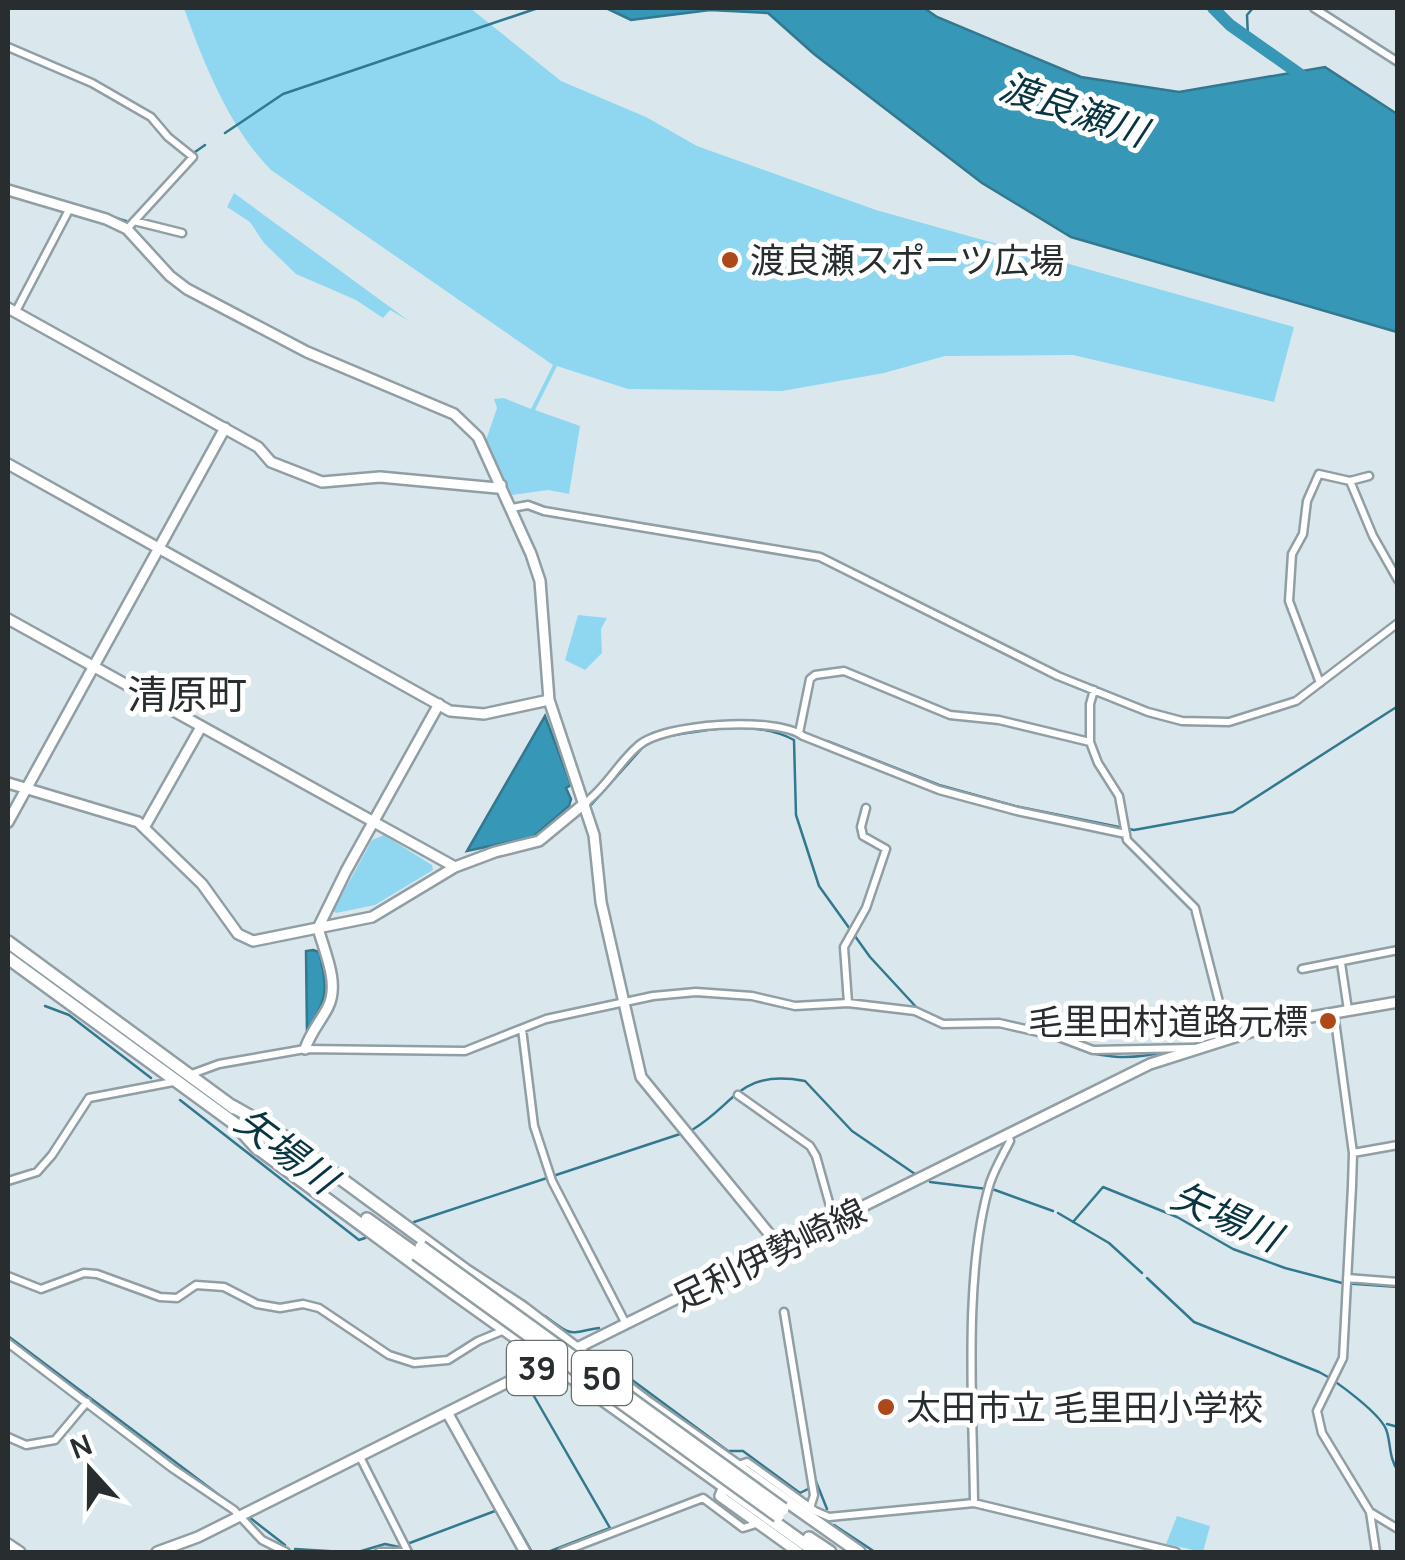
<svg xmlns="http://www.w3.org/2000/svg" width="1405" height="1560" font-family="Manrope,'Noto Sans JP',sans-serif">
<rect width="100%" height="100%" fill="#dae8ed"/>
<!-- green -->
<path fill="#8fd7f1" d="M184 8H470L561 81 646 117 697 146 876 210 1294 327 1274 402 1073 355 945 356 884 373 782 391 628 389 557 366 535 410 580 426 569 494 548 490 512 495 486 440 497 408 494 399 504 398 531 409 553 365 271 170C230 129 203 62 184 8Z
M234 193 409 321 390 310 383 318 356 300 296 274 264 243 250 222 227 207Z
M578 615 607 618 601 629 602 653 585 670 565 660Z
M384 835 432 865 433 870 375 905 336 913 333 911 372 840Z
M1177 1516 1210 1526 1203 1552 1166 1544Z"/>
<!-- water -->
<path fill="#3797b6" stroke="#32788e" stroke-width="2.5" d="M606 8H924L937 17 1081 77 1179 92 1325 67 1397 114V332L1071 237 982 183 814 54 768 13 710 10 631 20Z
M545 716 571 785 566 788 571 799 569 806 533 837 467 851Z
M313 950 319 952C329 990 327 999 307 1032L306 951Z"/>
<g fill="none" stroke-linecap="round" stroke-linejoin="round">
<!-- stream -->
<path stroke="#32788e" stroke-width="2.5" d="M1248 37 1247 15 1253 8
M225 133 283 94 538 8
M195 152 205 145
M8 185 126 221
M769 731 786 732
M664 737C705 730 755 719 794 740L796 815 819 886 870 957 918 1009
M827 741 939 785 1015 806 1134 830 1233 812 1398 706
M591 805 643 747
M45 1006 69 1015 151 1078
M983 1020 1005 1021
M1046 1031 1063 1035
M1066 1043C1096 1060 1134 1060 1167 1051
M1190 1046 1268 1022
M180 1100 359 1240 365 1238
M692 1130C737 1103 739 1069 805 1081L852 1131 915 1174
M930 1182 995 1190 1053 1211
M1058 1213 1109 1243 1142 1273
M414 1222 680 1134
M1073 1222 1103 1187 1177 1217 1233 1249 1285 1268 1342 1283 1398 1287
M1147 1278 1194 1322 1319 1372C1335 1380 1383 1415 1387 1432 1391 1446 1389 1458 1398 1471
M545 1316C574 1338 568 1333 599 1328
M8 1336 239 1510
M620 1371 728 1451H743L800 1493 808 1489
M531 1391 610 1528 548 1552
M1387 1424 1398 1427
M815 1479 827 1509
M507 1508 532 1552
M249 1517 285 1545
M834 1525 875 1552
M295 1549 344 1552
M358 1552 385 1544 399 1547 495 1511"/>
<!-- river -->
<path stroke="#3797b6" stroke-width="12" d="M1213 8 1230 25 1308 80"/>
<defs>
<path id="street" d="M1314 8 1398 62
M8 47 92 83 151 117 168 137 193 157 127 229
M134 221 182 233
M15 313 70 208
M1369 476 1350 481 1373 536 1398 580
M512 508 528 505 544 511 820 557 1058 676 1148 712 1182 721 1229 722 1296 701 1398 623
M1320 683 1289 601 1292 554 1303 534 1307 501 1319 474 1350 481
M1094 690 1090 704V742L1098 763 1119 796 1127 840 1195 908 1228 1037
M799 733 810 679 815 675 844 671 950 715 999 720 1090 742
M585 803C607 787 618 763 638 746 663 723 776 716 803 736L939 790 1017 811 1126 834
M1341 963 1348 1010
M1302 969 1398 950
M848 1003 844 947 866 908 886 849 863 836 861 827 866 808
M1334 1013 1353 1153 1352 1186 1343 1358 1317 1411 1322 1433 1370 1512 1376 1552
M522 1029 534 1126 552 1181 626 1324
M189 1075 219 1064 305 1049 465 1051 546 1019 653 996 696 992 752 996 795 1006 848 1003 915 1011 943 1024 999 1023 1056 1036 1093 1050 1193 1048
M738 1095 810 1146 816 1156 834 1220
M1353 1153 1398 1145
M8 1181 37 1172 52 1155 89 1098 173 1082
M8 1276 41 1289 84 1273 97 1274 160 1297 177 1298 196 1285 224 1287 257 1304 280 1308 303 1304 319 1308 389 1355 414 1363 448 1360 478 1341 507 1329
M1347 1278 1398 1282
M784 1312 814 1495 810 1508
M8 1343 172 1468 234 1510 262 1540 286 1552
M8 1437 26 1445 55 1440 87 1402
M360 1457 408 1552
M738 1465 747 1462 815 1511 829 1517 974 1503 1176 1552
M974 1503C973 1407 963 1273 990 1183 995 1168 1003 1155 1010 1141L1008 1134
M1370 1512 1398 1529
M379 1552H407
M562 1552 703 1498 743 1528 756 1524"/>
<path id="secondary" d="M8 190 106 219 127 229 170 276 187 289 307 352 454 414 478 437 531 554 540 581 549 700 594 835 601 902 641 1077 780 1247
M8 308 258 447 271 462 322 482 380 477 497 488 501 485
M8 464 450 711 484 714 549 700
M8 619 455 867
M8 783 138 822 202 884 238 934 253 941 372 917 455 867 495 852 539 841 585 803
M8 822 225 428
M145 826 201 727
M305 1049C310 1033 321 1021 328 1007 340 983 324 951 318 928L346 871 439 704
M448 1414 525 1552
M726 1481 720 1496 798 1552
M8 1544 20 1552"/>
<path id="primary" d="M571 1351 1150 1064 1282 1022 1398 1002
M157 1552 198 1537 552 1360"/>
<path id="highway" d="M8 942 234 1108
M8 958 238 1126
M232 1106 276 1131 465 1270 523 1308 649 1404 859 1552
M235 1124 256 1147 451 1291 816 1552
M367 1219 416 1254
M809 1538 830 1552"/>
</defs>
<!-- street casing -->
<use href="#street" stroke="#919ea3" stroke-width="11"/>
<!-- secondary casing -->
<use href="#secondary" stroke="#919ea3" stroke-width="14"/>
<!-- primary casing -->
<use href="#primary" stroke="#919ea3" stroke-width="14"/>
<!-- highway casing -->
<use href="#highway" stroke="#919ea3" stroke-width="16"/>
<!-- street -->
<use href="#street" stroke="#fff" stroke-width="6"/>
<!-- secondary -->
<use href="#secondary" stroke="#fff" stroke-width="9"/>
<!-- primary -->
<use href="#primary" stroke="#fff" stroke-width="9"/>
<!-- highway -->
<use href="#highway" stroke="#fff" stroke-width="11"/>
<defs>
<path id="highway-bridge" d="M421 1247 783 1509
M416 1254 778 1516"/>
</defs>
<!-- highway-bridge casing -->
<use href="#highway-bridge" stroke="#919ea3" stroke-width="16" stroke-linecap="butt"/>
<!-- highway-bridge -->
<use href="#highway-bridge" stroke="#fff" stroke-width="11"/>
</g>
<!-- markers -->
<g fill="#ad4818" stroke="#fff" stroke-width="4">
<circle cx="730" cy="260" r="10"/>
<circle cx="1328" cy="1021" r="10"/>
<circle cx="886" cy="1407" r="10"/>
</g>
<g text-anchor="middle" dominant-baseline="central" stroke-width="10" stroke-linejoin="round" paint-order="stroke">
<!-- shield labels -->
<g fill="#fff" stroke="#686d6e" stroke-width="2.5">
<rect x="507" y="1341" width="60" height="54" rx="8"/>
<rect x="572" y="1351" width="60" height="54" rx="8"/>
</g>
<g font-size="32" font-weight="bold" fill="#282e30">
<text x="537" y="1368">39</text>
<text x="602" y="1378">50</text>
</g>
<!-- poi labels -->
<g font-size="35" fill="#282e30" stroke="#fff" text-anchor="start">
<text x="750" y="260">渡良瀬スポーツ広場</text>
<text x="1308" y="1021" text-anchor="end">毛里田村道路元標</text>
<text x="906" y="1407">太田市立 毛里田小学校</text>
</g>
<!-- street labels -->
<g font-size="35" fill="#282e30" stroke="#fff">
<text transform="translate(769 1254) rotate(-26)">足利伊勢崎線</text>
</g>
<!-- water labels -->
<g font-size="38" font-style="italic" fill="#083542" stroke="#fff">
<text transform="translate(1074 108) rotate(19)">渡良瀬川</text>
<text transform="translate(287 1149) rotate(37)">矢場川</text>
<text transform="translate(1227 1215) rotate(24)">矢場川</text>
</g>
<!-- quarter labels -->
<g font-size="40" fill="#282e30" stroke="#fff">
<text x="187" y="693">清原町</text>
</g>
</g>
<!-- border -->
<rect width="1405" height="1560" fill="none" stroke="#282e30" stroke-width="20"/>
<!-- north arrow -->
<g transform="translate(90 1470) rotate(339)" stroke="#ffffff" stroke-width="8" paint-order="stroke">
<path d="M0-8L18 38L0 25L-18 38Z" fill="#282e30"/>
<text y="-15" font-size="28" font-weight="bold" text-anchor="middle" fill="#282e30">N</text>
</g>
</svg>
